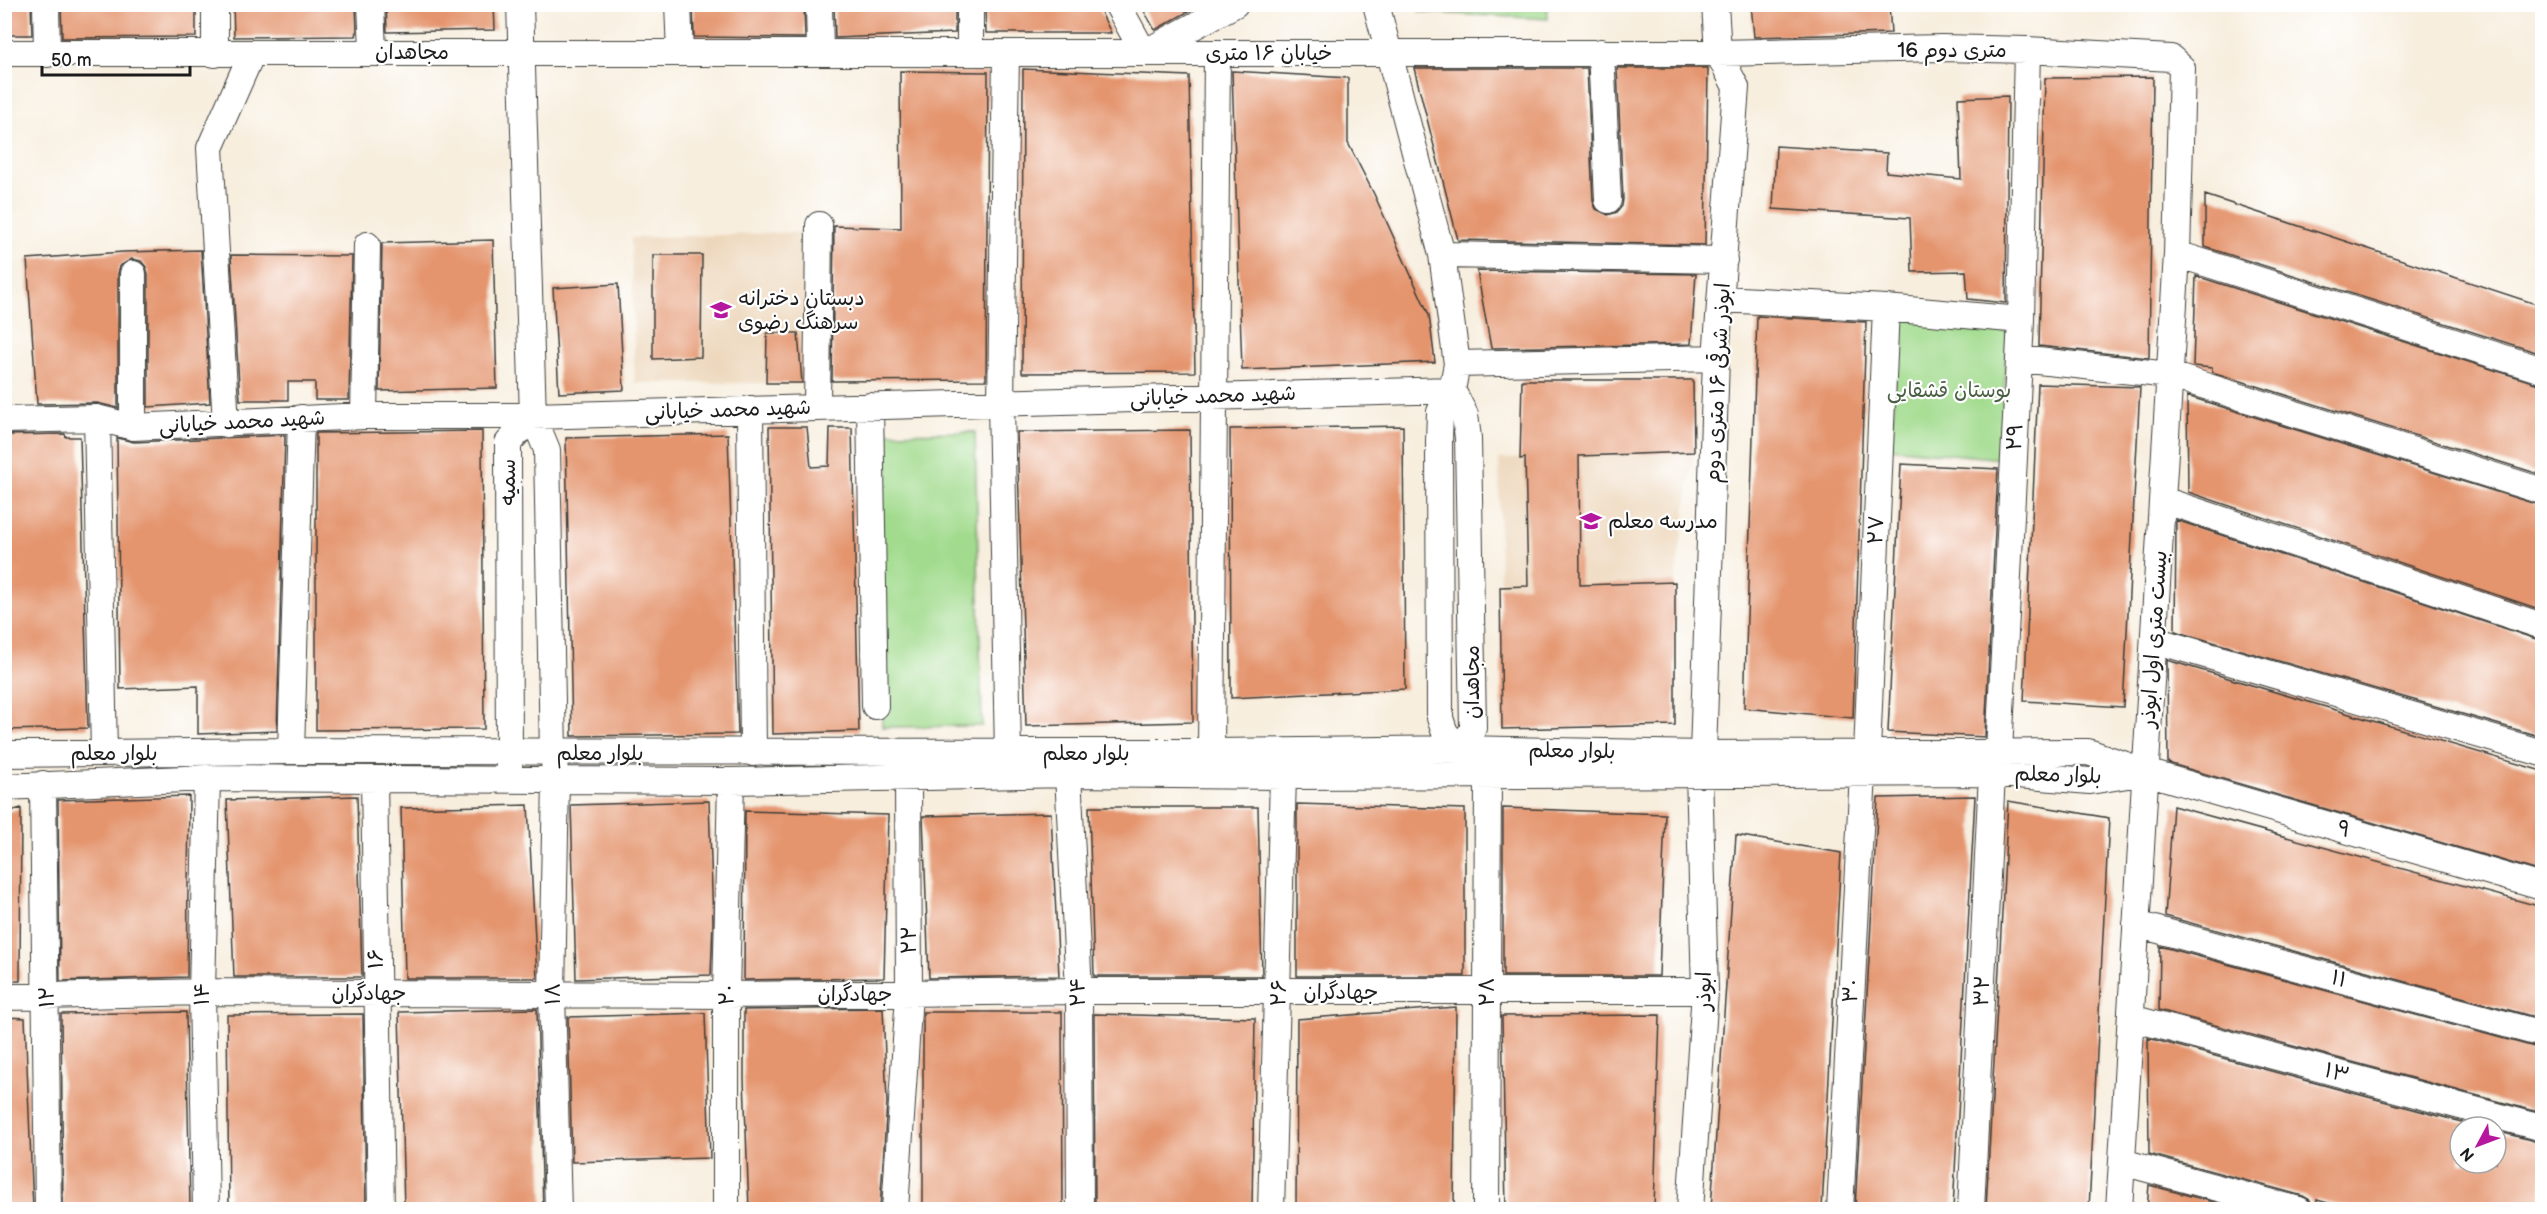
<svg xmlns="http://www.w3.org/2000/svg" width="2547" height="1214" font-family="'Balsamiq Sans','Playpen Sans Arabic',sans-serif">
<rect width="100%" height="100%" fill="#fff"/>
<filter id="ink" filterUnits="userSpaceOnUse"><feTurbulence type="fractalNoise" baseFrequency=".0167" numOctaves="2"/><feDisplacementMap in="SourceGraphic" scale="12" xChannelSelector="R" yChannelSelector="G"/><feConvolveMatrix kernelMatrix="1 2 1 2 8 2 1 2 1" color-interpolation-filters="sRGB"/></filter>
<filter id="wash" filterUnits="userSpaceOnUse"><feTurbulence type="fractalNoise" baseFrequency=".008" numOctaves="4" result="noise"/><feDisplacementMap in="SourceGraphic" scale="24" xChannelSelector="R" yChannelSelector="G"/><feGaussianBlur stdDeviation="1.35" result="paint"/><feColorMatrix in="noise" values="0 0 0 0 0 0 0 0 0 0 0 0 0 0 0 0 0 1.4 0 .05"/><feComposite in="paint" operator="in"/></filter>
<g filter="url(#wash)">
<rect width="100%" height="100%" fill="#f7eede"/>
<!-- built -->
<path fill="#edd7bb" d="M807 232 810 383H635L631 238Z
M1694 452 1675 582 1500 587 1499 459Z"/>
<!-- green -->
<path fill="#a2db8e" stroke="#5f7c55" stroke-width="1.5" d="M1418 5H1547L1548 19 1420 12Z
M1898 318 2007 332 2001 459 1891 448Z
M975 432 982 726 882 727 877 433Z"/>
<g id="blocks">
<!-- building -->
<path fill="#e4956e" d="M4 4H31L32 35H4Z
M61 4H196V37L62 38Z
M233 4H356L357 32 356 36 234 37Z
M386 4H494L495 30 387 32Z
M693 4H804L805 38 694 37Z
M834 4H955V33L835 38Z
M985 4H1097L1111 33H986Z
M1140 4H1202L1155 30Z
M1751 4H1889L1891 33 1754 37Z
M1414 68H1587L1593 201 1596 209 1608 215 1617 212 1622 206 1623 199 1617 68H1708L1705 245 1458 240Z
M1023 69 1189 76 1195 372 1022 373Z
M900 71 988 72 986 380 832 381 834 226 901 228Z
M1232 71 1348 78V143L1374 194 1429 315 1435 362 1242 370Z
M2153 77 2149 358 2039 346 2045 78Z
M2008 96 2006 303 1968 299 1966 271 1912 272 1910 218 1773 209 1776 146 1887 153 1886 172 1961 179 1958 98Z
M2205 195 2542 306V354L2205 247Z
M493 240 497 388 379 391 382 243Z
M201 250 210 403 148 407V274L146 267 141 261 132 259 120 266 118 274V408L97 403 37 404 27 259 123 252Z
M231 255 352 256 349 400H315V382H288V400H240Z
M653 255H702L701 357 653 359Z
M1477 271 1696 274 1691 344 1491 348Z
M2196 276 2542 385V475L2212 372V368L2193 366Z
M618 284 624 390 559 393 553 288Z
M1757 316 1866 322 1853 718 1744 708Z
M767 333H798L802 383H766Z
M1522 380H1693L1694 452 1579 456 1580 585 1675 582V725L1502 729 1500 587 1528 586 1525 458 1520 459Z
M2038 384 2140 387 2123 707 2024 701Z
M2187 396 2542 506V610L2188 492Z
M1403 426 1405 689 1231 698 1230 429Z
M769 427H807L811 467 829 466 830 428H852L859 731 773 734Z
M1190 430 1193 722 1026 726 1017 432Z
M482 431 484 729 316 730V433Z
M65 434 66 437H80L88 728 4 730V435Z
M728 434 738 734 572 736 566 438Z
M285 435 277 731 198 734V686L120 689 117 438 134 442Z
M1901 464 1998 469 1985 737 1888 732Z
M2176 520 2542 641V737L2175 631Z
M2167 660 2542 771V872L2168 763Z
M189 796 187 977 60 981 58 800Z
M357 796 362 977H234L227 800Z
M1975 796 1953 1209H1855L1878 798Z
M709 801 713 922 711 975 576 979 571 805Z
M2008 801 2109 818 2089 1209H1986Z
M1297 804 1465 809V976H1297Z
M528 805 537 978H405L401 808Z
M2173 806 2542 907V1019L2165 916Z
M1089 807H1258L1262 976H1094Z
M21 808 20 981H4V813Z
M1503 808 1665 814 1659 976H1503Z
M745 811 888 815 884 978 744 980Z
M1051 813 1059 976 929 978 923 816Z
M1736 835 1841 853 1822 1209H1711Z
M2160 946 2542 1049V1113L2159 1010Z
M1456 1007 1454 1209H1296L1297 1019Z
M883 1008 887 1102 880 1209H749L744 1079V1010Z
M537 1009 543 1209H404L399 1012Z
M186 1012 190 1209H63L61 1014Z
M923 1012H1062L1063 1209H923Z
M705 1013 710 1158 572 1162 568 1017Z
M363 1014 366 1209H229L227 1015Z
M1094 1014 1255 1018 1252 1209H1095Z
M1660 1015 1654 1209H1506L1502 1016Z
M4 1017 25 1018 33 1209H4Z
M2148 1038 2480 1127H2460V1163H2496V1131L2542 1143V1209H2350L2317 1200 2316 1209H2314L2310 1200 2303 1196 2149 1154Z
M2149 1185 2240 1209H2147Z"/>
</g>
</g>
<g filter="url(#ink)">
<use href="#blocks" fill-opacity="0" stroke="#3d3c39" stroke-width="1.5"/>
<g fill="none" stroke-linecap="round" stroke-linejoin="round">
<defs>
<path id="minor" d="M46 4 47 54
M215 4V54
M371 4 373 51
M520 4 533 416 547 450 553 753 556 779 552 994 558 1210
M678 4 680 53
M819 4 820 53
M1117 4 1144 53 1235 4
M1376 4 1442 255 1457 364 1452 390 1440 412 1439 442 1440 718 1445 733 1461 749
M1601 52 1608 200
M4 53H1718L1942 48 2027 50 2171 58 2182 68 2177 254 2119 1210
M970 53V4
M1006 53 1001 403 1008 753
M2177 254 2542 370
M1442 255 1724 260
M133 274V427
M1721 299 1886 308 2021 320
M2019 359 2170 375 2542 491
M1457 364 1716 358
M1452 390 1465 415 1468 438 1473 728 1467 741 1461 749
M870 406 875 706
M817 408 819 225
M750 409 753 753
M364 416 367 245
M97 418 104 753
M4 420 97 418 133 427 364 416H533L1452 390
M226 424 210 148 252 53
M2163 500 2542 626
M2154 640 2542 753
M291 751 301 418
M1211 752 1217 53
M1867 752 1886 308
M1999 752 2021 320 2027 50
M4 754 291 751 1211 752 1461 749 1703 754 2088 752 2146 772 2090 781 1992 773 1283 776 1068 774 731 781 207 778 4 787
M509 769 508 443 533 416
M2146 772 2542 887
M1068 774 1079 991 1080 1210
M374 780 381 1210
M43 784 48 1210
M2136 924 2542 1034
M4 997 202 992 726 995 1079 991H1705
M2131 1018 2542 1128
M2122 1162 2299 1210
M206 1210 202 992 207 778
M726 1210V995L731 781
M895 1210 909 994 908 777
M1271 1210 1283 776
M1486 1210 1488 775
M1690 1210 1705 991 1699 772 1703 754 1716 358 1736 87 1718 53 1715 4
M1840 1210 1863 773
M1971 1210 1992 773"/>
</defs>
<!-- minor casing -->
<use href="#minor" stroke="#3d3c39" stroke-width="28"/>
<!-- minor -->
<use href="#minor" stroke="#fff" stroke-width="26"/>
</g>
</g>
<!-- icons -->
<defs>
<symbol id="school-bare" viewBox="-9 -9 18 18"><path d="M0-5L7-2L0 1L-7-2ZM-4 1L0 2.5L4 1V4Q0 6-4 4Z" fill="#b5179e" stroke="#fff" stroke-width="2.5" paint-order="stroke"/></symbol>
</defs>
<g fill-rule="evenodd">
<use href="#school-bare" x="706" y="295" width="30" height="30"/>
<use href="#school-bare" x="1576" y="506" width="30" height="30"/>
</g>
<g text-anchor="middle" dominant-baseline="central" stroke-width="4.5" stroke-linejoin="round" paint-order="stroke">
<!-- street labels -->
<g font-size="21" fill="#1c1c1c" stroke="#fff">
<text x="1952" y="50">16 متری دوم</text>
<text x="412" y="52">مجاهدان</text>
<text x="1269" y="53">خیابان ۱۶ متری</text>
<text transform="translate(1718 383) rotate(-87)">ابوذر شرقی ۱۶ متری دوم</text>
<text transform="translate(1213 396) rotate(-2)">شهید محمد خیابانی</text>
<text transform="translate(728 410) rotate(-2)">شهید محمد خیابانی</text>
<text transform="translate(242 422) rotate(-3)">شهید محمد خیابانی</text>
<text transform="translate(2015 437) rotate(-87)">۲۹</text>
<text transform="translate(508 482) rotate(-90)">سمیه</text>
<text transform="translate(1876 530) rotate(-88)">۲۷</text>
<text transform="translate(2154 639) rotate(-86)">بیست متری اول ابوذر</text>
<text transform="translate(1472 682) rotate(-90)">مجاهدان</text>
<text transform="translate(1572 751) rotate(1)">بلوار معلم</text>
<text x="114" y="753">بلوار معلم</text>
<text x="600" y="753">بلوار معلم</text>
<text x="1086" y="753">بلوار معلم</text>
<text transform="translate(2058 775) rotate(2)">بلوار معلم</text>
<text transform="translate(2344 829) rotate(16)">۹</text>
<text transform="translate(909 940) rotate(-90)">۲۲</text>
<text transform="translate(376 959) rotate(-91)">۱۶</text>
<text transform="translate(2339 979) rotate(15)">۱۱</text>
<text transform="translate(1704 991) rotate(-89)">ابوذر</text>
<text transform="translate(1851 991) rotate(-87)">۳۰</text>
<text transform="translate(1982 991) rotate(-87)">۳۲</text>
<text transform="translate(1078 992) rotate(-91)">۲۴</text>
<text x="1341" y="992">جهادگران</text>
<text transform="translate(1487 992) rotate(-90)">۲۸</text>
<text x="369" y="993">جهادگران</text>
<text transform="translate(1279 993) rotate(-88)">۲۶</text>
<text transform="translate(202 994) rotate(-90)">۱۴</text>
<text transform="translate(553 994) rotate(-90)">۱۸</text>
<text x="855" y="994">جهادگران</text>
<text transform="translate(727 995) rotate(-89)">۲۰</text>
<text transform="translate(47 997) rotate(-91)">۱۲</text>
<text transform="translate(2337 1073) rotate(15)">۱۳</text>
</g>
<!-- poi labels -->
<g font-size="21" fill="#1c1c1c" stroke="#fff" text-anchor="start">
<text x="738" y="298">دبستان دخترانه<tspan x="738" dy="24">سرهنگ رضوی</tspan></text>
<text x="1608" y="521">مدرسه معلم</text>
</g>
<!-- park labels -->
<g font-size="21" fill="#4b5f44" stroke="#fff">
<text x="1949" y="390">بوستان قشقایی</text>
</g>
</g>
<!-- margin -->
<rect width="2547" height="1214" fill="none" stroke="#fff" stroke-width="24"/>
<!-- north arrow -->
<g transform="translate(2478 1145) rotate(229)"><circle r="28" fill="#ffffff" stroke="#a4a4a4" stroke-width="1.5"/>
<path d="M0-4.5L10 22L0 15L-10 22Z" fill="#b5179e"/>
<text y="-9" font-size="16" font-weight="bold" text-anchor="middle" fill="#1c1c1c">N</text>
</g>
<!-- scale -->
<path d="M42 66v9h148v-9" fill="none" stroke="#1c1c1c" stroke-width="3"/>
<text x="51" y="66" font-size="18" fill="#1c1c1c" stroke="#ffffff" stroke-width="4.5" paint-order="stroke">50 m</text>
</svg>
